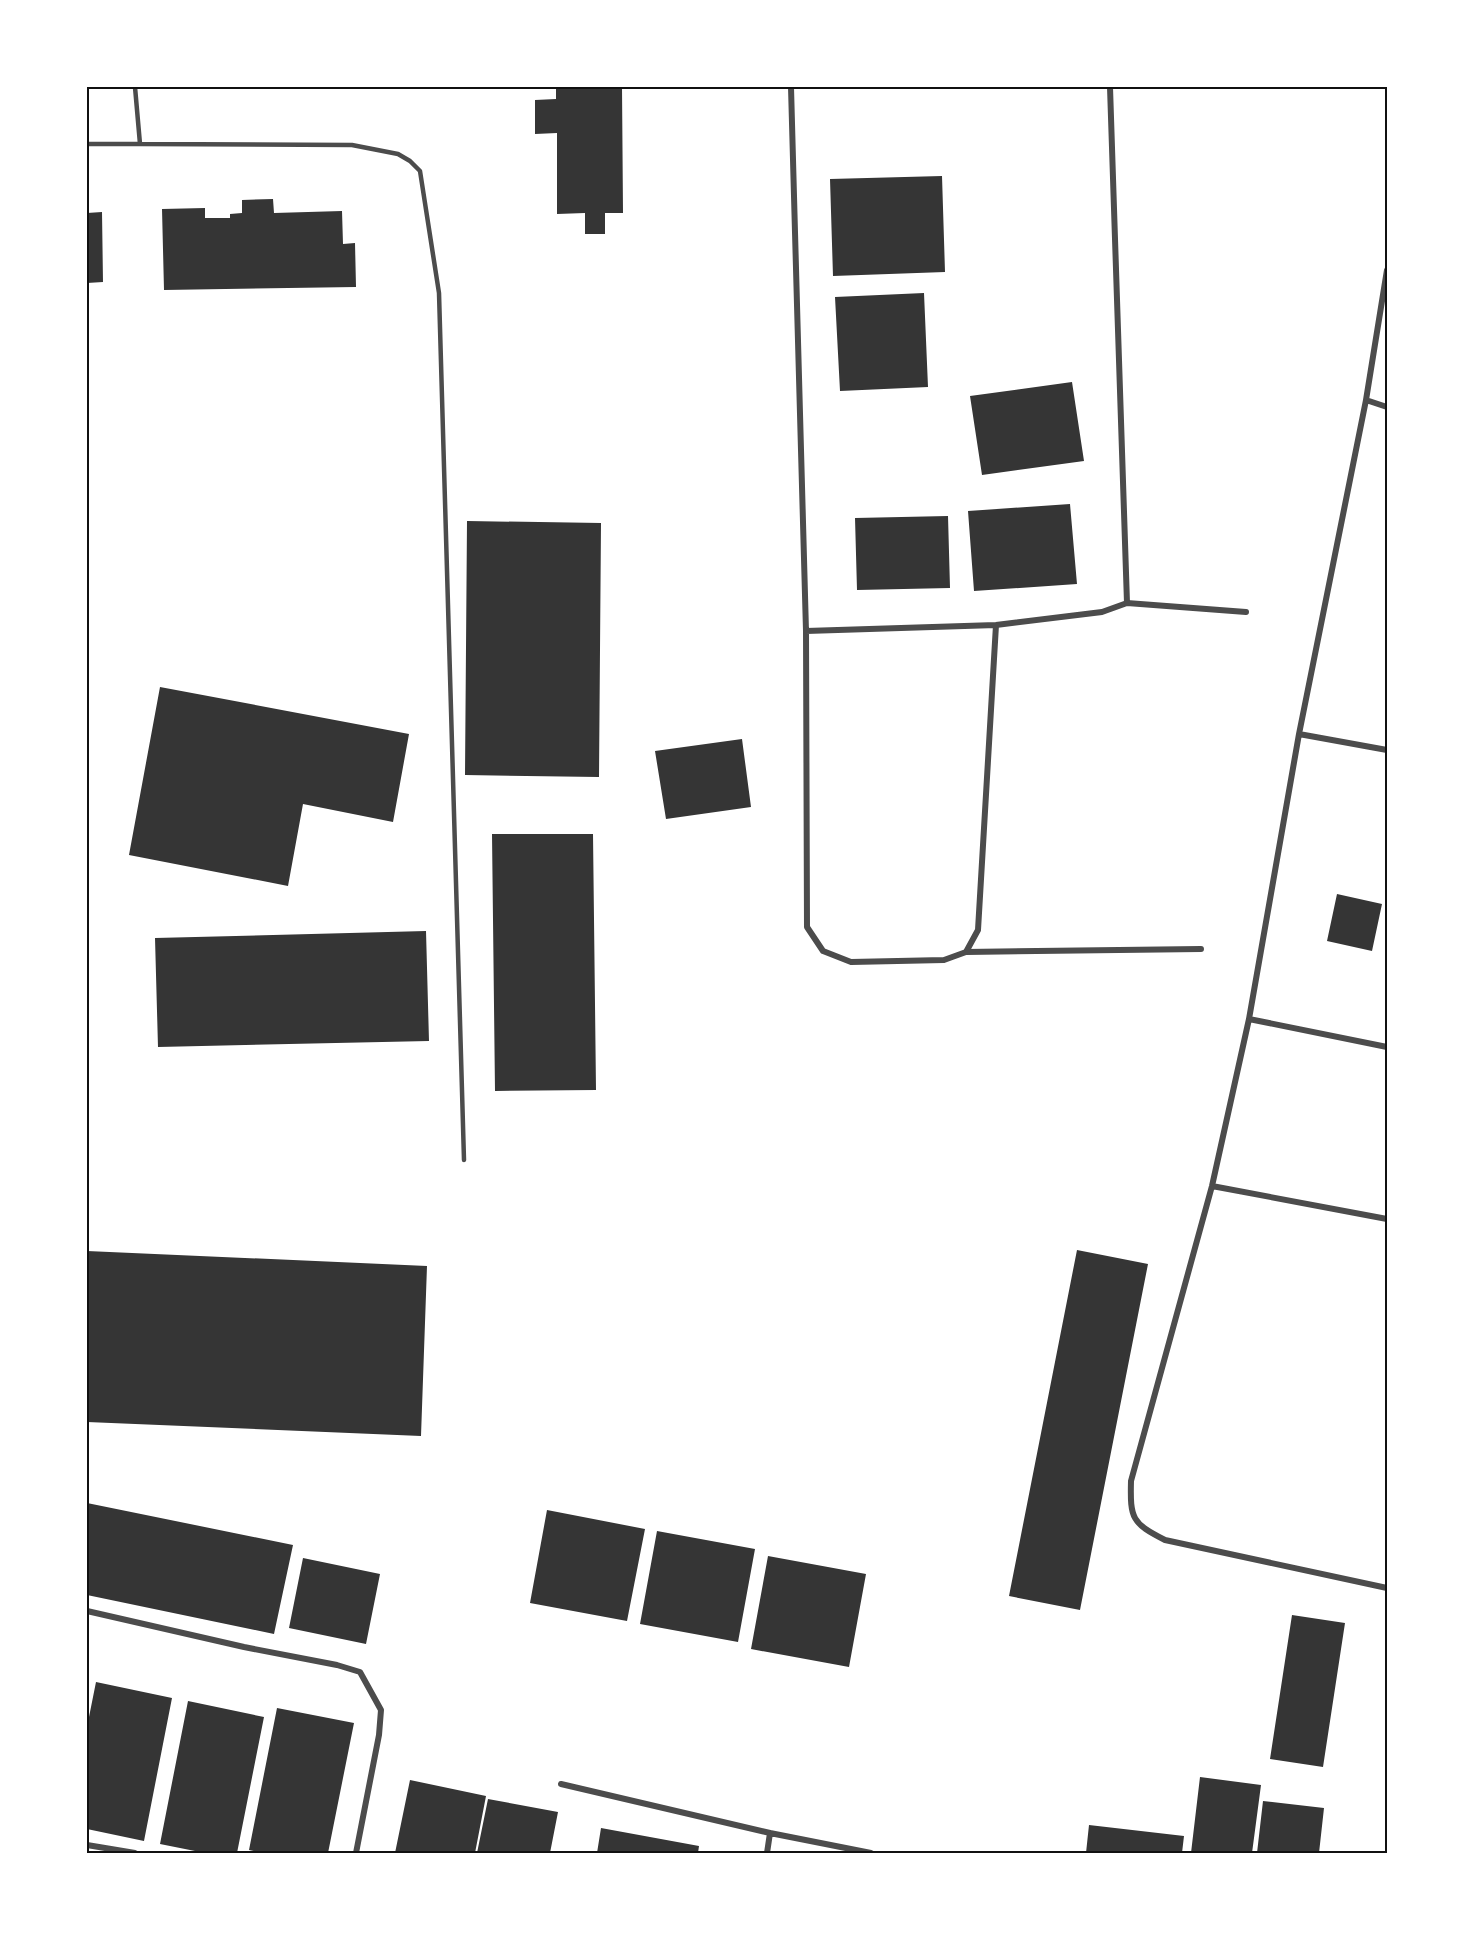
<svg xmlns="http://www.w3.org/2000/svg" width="1474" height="1940" font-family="Poppins,sans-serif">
<rect width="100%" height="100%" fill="#fff"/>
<!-- building -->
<path fill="#353535" d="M556 87H622L623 213H605V234H585V213L557 214V133L535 134V100L556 99Z
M942 176 945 272 833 276 830 179Z
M273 199 274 213 342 211 343 244 355 243 356 287 164 290 162 209 205 208V218H230V214L242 213V200Z
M102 212 103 282 87 283V213Z
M924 293 928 387 840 391 835 297Z
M1072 382 1084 461 982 475 970 396Z
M1070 504 1077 584 974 591 968 511Z
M948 516 950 588 857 590 855 518Z
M467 521 601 523 599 777 465 775Z
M160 687 409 734 393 822 303 804 288 886 129 855Z
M742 739 751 807 666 819 655 751Z
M492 834H593L596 1090 495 1091Z
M1337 894 1382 904 1372 951 1327 941Z
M426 931 429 1041 158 1047 155 938Z
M1077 1250 1148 1264 1080 1610 1009 1596Z
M87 1251 427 1266 421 1436 87 1422Z
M87 1503 293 1545 274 1634 87 1595Z
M547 1510 645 1529 627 1621 530 1603Z
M657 1531 755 1549 738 1642 640 1624Z
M768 1556 866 1574 849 1667 751 1649Z
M303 1558 380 1574 366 1644 289 1628Z
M1292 1615 1345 1623 1323 1767 1270 1759Z
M96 1682 172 1698 144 1841 87 1829V1727Z
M188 1701 264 1717 237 1853H205L160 1844Z
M277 1708 354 1723 328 1853H264L249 1850Z
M1200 1777 1261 1785 1252 1853H1191Z
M410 1780 486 1796 475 1853H395Z
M488 1799 558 1812 550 1853H477Z
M1263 1801 1324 1808 1319 1853H1257Z
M1089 1825 1184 1836 1182 1853H1086Z
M601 1828 699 1846 698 1853H597Z"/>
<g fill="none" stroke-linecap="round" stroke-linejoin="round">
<!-- service -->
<path stroke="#4c4c4c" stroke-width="4.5" d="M135 87 140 144 352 145 398 154 410 161 420 171 439 293 464 1160
M87 144H140"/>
<!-- minor -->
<path stroke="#4c4c4c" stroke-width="6" d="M791 87 806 631 807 927 823 951 851 962 944 960 966 952 978 930 996 625
M1110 87 1127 603
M1387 270 1366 400 1299 734 1249 1019 1212 1186 1131 1481C1130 1519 1132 1523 1165 1540L1387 1588
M1366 400 1387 407
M806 631 996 625 1102 612 1127 603 1246 612
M1299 734 1387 750
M966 952 1201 949
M1249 1019 1387 1047
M1212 1186 1387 1219
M87 1611 244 1647 337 1665 360 1672 381 1710 379 1735 356 1853
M561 1784 770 1833
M87 1845 135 1853
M767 1853 770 1833 871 1853"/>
</g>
<!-- border -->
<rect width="1474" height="1940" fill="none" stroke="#ffffff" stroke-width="177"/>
<rect x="88" y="88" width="1298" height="1764" fill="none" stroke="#111" stroke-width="2"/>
</svg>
